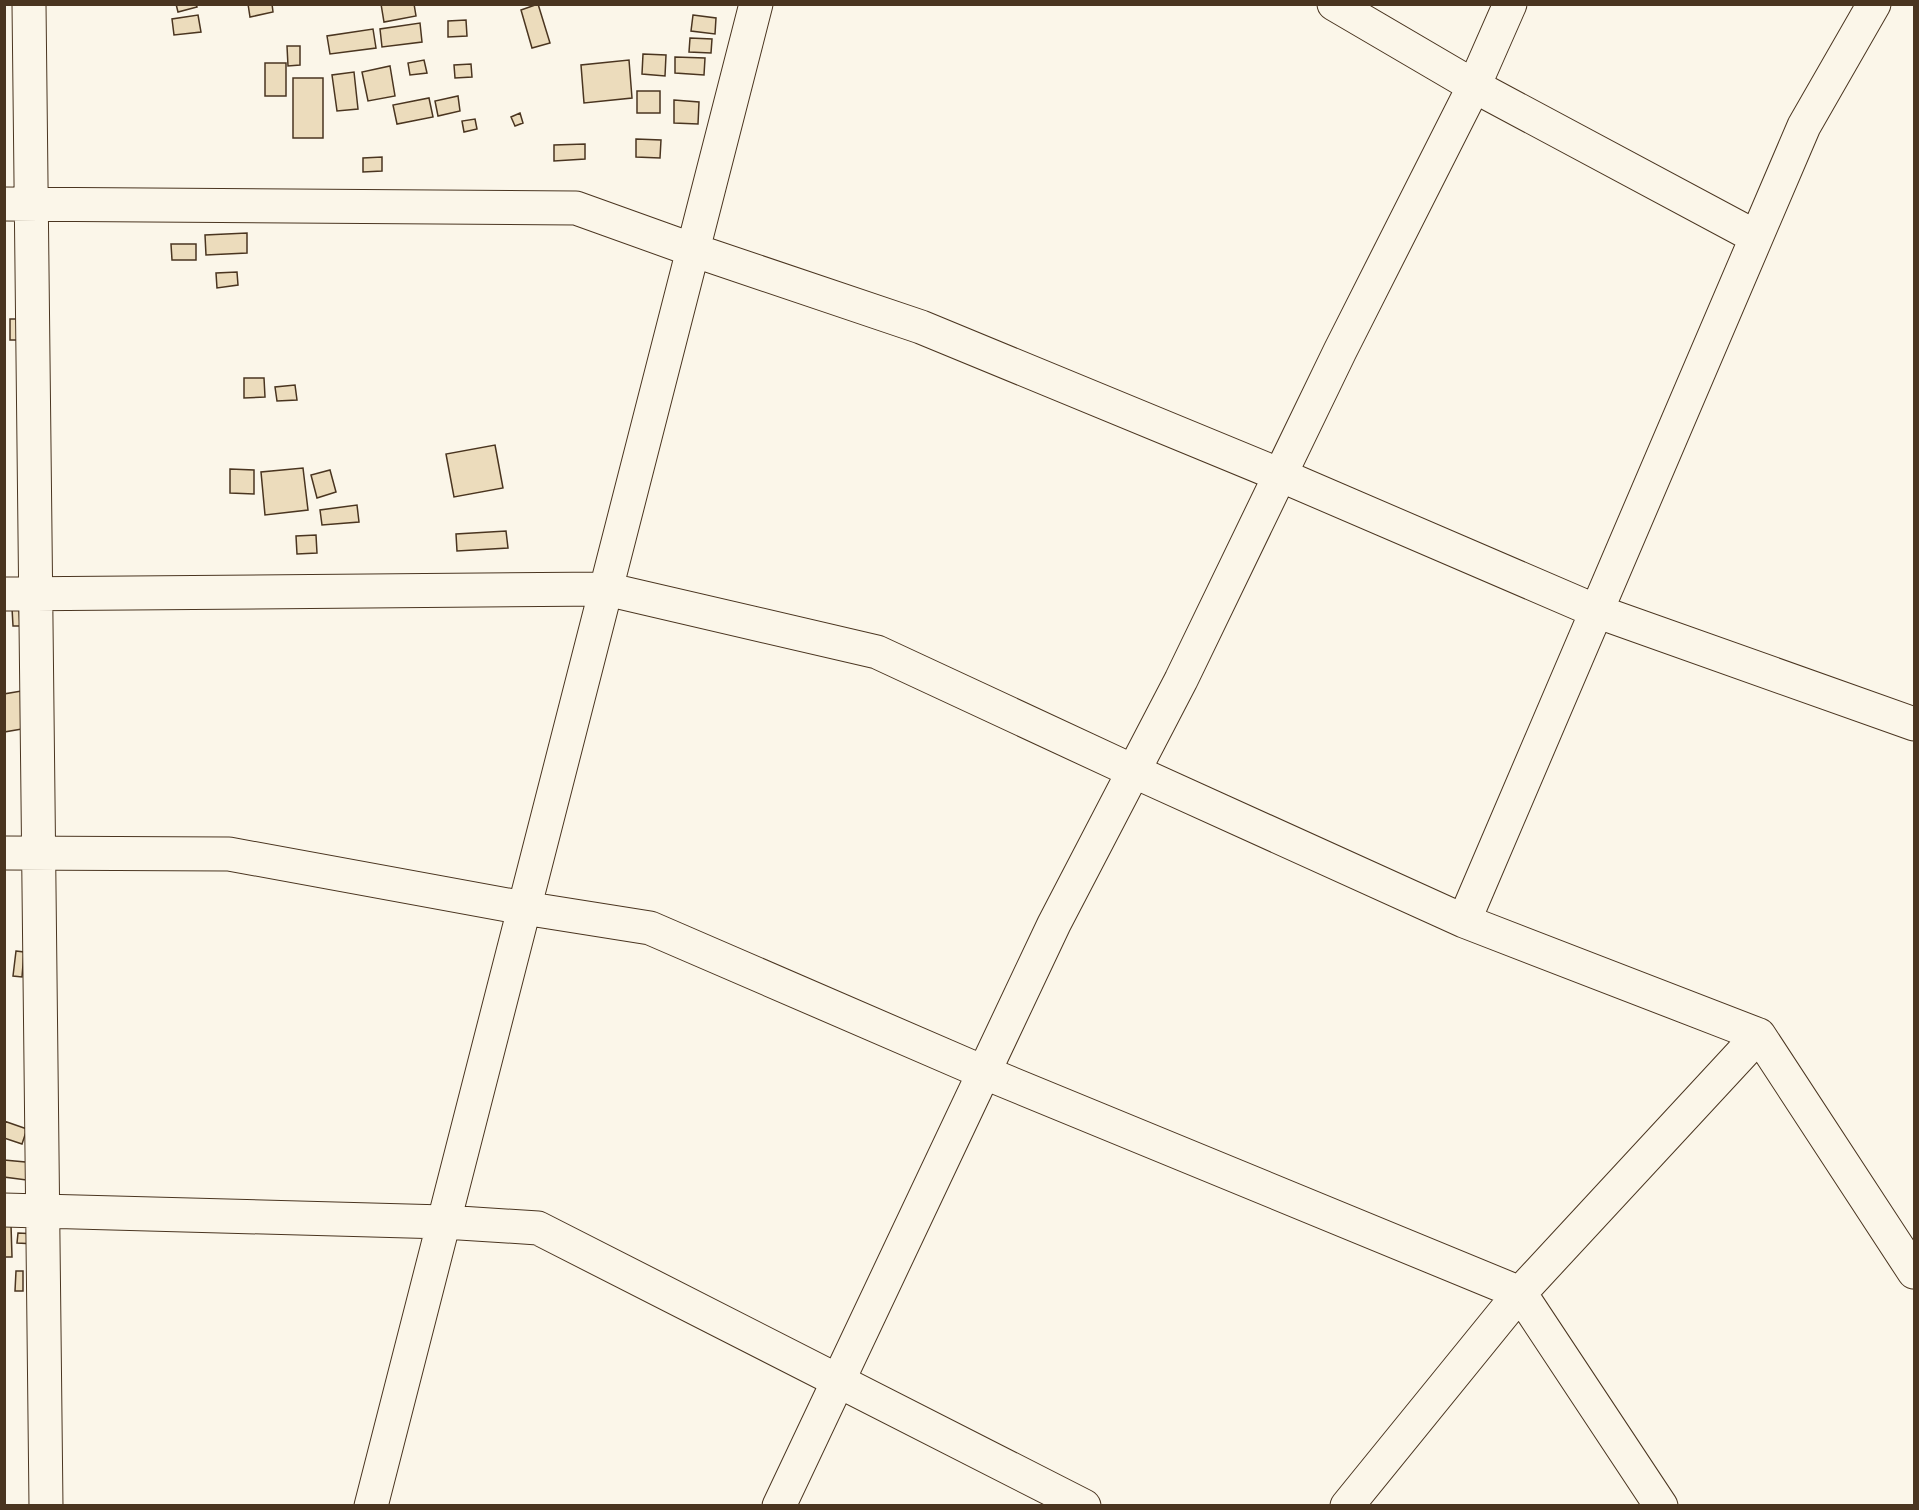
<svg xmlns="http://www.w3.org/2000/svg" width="1919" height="1510" font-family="Raleway,sans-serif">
<rect width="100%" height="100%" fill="#fbf6e9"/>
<!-- building -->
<path fill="#ecdcbc" stroke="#4a3520" stroke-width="1.5" d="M176 4H196L197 7 178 12Z
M248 4H272L273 12 250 17Z
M381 4H414L416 16 384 22Z
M538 4 550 43 532 48 521 10Z
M198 15 201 32 174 35 172 19Z
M693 15 716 18 715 34 691 31Z
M466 20 467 36 448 37V21Z
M420 23 422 42 382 47 380 29Z
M373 29 376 48 330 54 327 36Z
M690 38 712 39 711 53 689 52Z
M287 46H300V65L288 66Z
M643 54 666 55 665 76 642 74Z
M675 57 705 58 704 75 675 73Z
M424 60 427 73 410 75 408 63Z
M629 60 632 98 584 103 581 65Z
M265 63H286V96H265Z
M471 64 472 77 455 78 454 65Z
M390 66 395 96 368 101 362 72Z
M354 72 358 109 337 111 332 75Z
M293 78H323V138H293Z
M637 91H660V113H637Z
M458 96 460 111 438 116 435 101Z
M429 98 433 117 397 124 393 105Z
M674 100 699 102 698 124 674 123Z
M520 113 523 123 515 126 511 117Z
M475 119 477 129 464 132 462 121Z
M636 139 661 140 660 158 636 157Z
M585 144V159L554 161V145Z
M382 157V171L363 172V158Z
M247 233V253L206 255 205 235Z
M171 244H196V260H172Z
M237 272 238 285 217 288 216 273Z
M10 319H21V340H10Z
M244 378H264L265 397 244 398Z
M295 385 297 400 277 401 275 387Z
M495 445 503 488 454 497 446 454Z
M303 468 308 510 265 515 261 472Z
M230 469 254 470V494L230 493Z
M330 470 336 492 317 498 311 475Z
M357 505 359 522 322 525 320 510Z
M506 531 508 548 457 551 456 534Z
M316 535 317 553 297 554 296 536Z
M12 608H19L20 626H13Z
M27 690 34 727 4 732V694Z
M16 951 24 952 22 977 13 976Z
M4 1121 27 1129 22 1144 4 1138Z
M4 1160 36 1163 34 1181 4 1177Z
M4 1225H11L12 1257H4Z
M18 1233 37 1234 36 1244 17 1243Z
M16 1271H23V1291H15Z"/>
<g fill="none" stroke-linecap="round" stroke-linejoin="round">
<defs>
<path id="minor" d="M29 4 46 1506
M1334 4 1474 86 1756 237
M4 204 576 208 693 250 921 327 1280 475 1596 611 1914 724
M4 594 606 589 877 652 1133 771 1464 921 1759 1035 1914 1272
M4 853 229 854 524 908 650 928 983 1072 1520 1293 1661 1506
M1464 921 1804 126 1874 4
M4 1210 444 1222 538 1228 1084 1506
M371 1506 756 4
M779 1506 1054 924 1181 680 1340 351 1474 86 1510 4
M1347 1506 1520 1293 1759 1035"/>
</defs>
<!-- minor casing -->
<use href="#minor" stroke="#4a3520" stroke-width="35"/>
<!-- minor -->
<use href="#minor" stroke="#fbf6e9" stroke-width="33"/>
</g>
<!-- border -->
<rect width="1919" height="1510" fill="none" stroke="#4a3520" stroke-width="12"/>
</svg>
